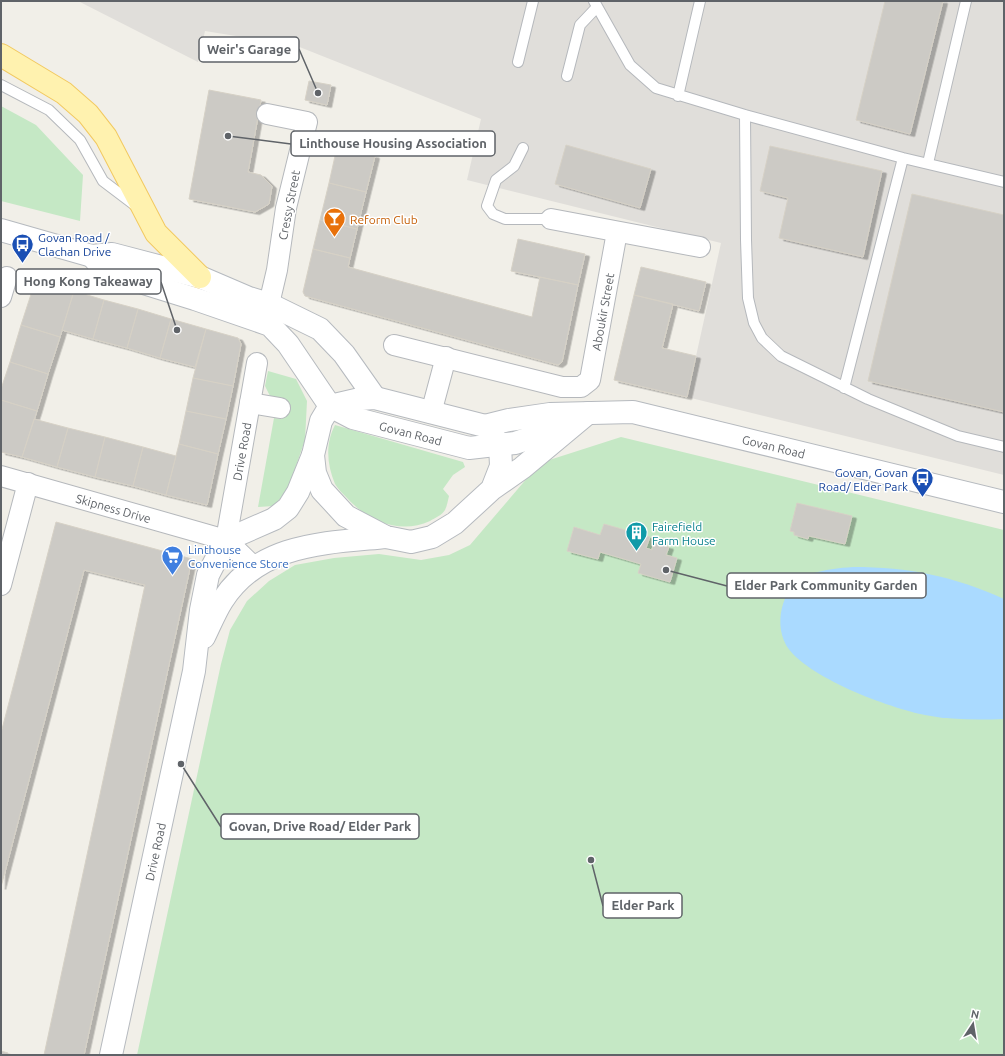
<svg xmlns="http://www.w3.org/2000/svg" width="1005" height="1056" font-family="Ubuntu,sans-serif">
<defs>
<filter id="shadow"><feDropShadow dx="4.5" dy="2.5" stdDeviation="0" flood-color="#0004"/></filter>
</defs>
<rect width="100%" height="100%" fill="#f1efe8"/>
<!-- industrial -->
<path fill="#e0deda" d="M78 1H1004V475L687 397 721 243 467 180 481 119 297 46 205 31 198 62Z"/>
<!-- green -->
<path fill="#c5e8c5" d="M1 106 36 125 83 175 80 221 1 201Z
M268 371 296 379 307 401 305 440 288 489 274 506 258 507 274 418 282 419 285 400 270 396 265 386Z
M335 425 463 462 465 467 453 475 443 489 449 496C448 500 447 506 445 510 442 515 435 518 430 521 400 535 368 521 347 498 343 494 338 489 335 484 327 465 325 444 335 425Z
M621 437 1004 530V1055H137L221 664 230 630 247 601 269 581 295 565 334 558 379 554 421 560 449 555 470 545 540 463Z"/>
<!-- water -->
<path fill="#aadaff" d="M853 567C909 567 953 576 1004 599V719C977 720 951 720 925 715 889 708 805 677 786 645 779 632 779 617 783 604 793 572 825 569 853 567Z"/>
<!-- building -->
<path fill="#cccac5" stroke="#d6d1c6" filter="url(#shadow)" d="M885 1H943L910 134 856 120Z
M309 81 331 85 327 105 305 100Z
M209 90 261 100 248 172 261 175 272 186 269 204 255 212 189 199Z
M566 145 651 169 640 208 555 184Z
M770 146 882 171 863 257 779 238 788 198 760 191Z
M337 147 375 156 366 192 329 183Z
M329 183 366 192 357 229 320 220Z
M912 194 1004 215V412L868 381Z
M320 220 357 229 350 258 313 249Z
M518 239 585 254 578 285 511 271Z
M313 249 350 258 348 267 532 317 540 277 578 285 562 362 558 365 305 296 303 292Z
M641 267 706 282 699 311 634 295Z
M38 281 74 291 60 337 21 325 35 282Z
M74 291 104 300 93 339 62 330Z
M634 295 673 304 662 348 696 356 687 397 614 380Z
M104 300 138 309 127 348 93 339Z
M138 309 171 319 160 358 127 348Z
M171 319 206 329 195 367 160 358Z
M21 325 60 337 48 374 10 362Z
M206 329 238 338 241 344 233 386 193 378Z
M10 362 48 374 37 411 1 400V389Z
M193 378 233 386 226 419 186 411Z
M1 400 37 411 22 457 1 452Z
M186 411 226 419 218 454 179 444Z
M34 419 68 428 57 467 22 457Z
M68 428 105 437 95 477 57 467Z
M105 437 143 447 133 486 95 477Z
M179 444 218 454 207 505 166 495Z
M143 447 176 456 166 495 133 486Z
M797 503 852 516 845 544 809 536 808 539 794 535V532L790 531Z
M56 522 192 559 84 1055H44L145 585 84 570 1 887V733Z
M604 524 650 537 646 548 652 550 654 543 669 547 666 555 677 558 670 582 638 573 641 564 600 552 598 559 567 551 574 527 600 535Z
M1 1051 8 1053V1055H1Z"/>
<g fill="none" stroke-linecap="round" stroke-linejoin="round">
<defs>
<path id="lane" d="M594 1 630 65 656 88 745 115 903 158 1004 182
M518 62 533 1
M567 76 580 25 597 7
M1 85 49 110 80 140 103 181 136 206
M678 96 700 1
M745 115 746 240 748 298 754 323 762 338 781 356 868 399 958 436 1004 447
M523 148 514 166 496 180 487 206 493 214 505 219H551
M928 163 966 1
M844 388 903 158"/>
<g id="street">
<path d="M267 114 307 122 286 208 277 270 269 304 270 320"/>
<path d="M551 219 700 247"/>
<path d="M1 297 7 277"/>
<path id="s1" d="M394 345 562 387H581L590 380 617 232"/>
<path d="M250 403 280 408"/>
<path d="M431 413 446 357"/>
<path id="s2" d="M1 476 226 540 254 567"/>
<path id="s3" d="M226 540 257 363"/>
<path d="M1 585 28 483"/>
</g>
<g id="secondary">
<path d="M1 230 92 256 112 254 200 277 249 298 269 304 320 329 344 354 375 398"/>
<path id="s4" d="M92 256 105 271 195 299 270 325 288 344 330 406 353 418 469 448 515 443 554 430 564 425"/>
<path id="s5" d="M485 426 509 420 550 414 633 412 1004 502"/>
<path d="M492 489 501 466 500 445 485 426 375 398 360 399 330 406 321 421 313 455 315 473 322 490 346 516 386 537 411 542 432 537 455 523 492 489 522 468 588 413"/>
<path d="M204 637C210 625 215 612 222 601 259 543 325 543 386 537"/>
<path id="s6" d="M111 1055 194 671 201 610 208 575 226 540 274 519 288 508 298 492 313 455"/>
</g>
<path id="primary" d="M1 55 64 93 88 114 106 137 156 233 200 277"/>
</defs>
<!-- lane casing -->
<use href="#lane" stroke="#b5b8bc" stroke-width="12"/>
<!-- street casing -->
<use href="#street" stroke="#b5b8bc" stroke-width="22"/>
<!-- secondary casing -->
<use href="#secondary" stroke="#b6babf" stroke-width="24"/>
<!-- primary casing -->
<use href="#primary" stroke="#f2c960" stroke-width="24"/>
<!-- lane -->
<use href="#lane" stroke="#fff" stroke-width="10"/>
<!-- street -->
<use href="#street" stroke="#fff" stroke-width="20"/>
<!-- secondary -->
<use href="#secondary" stroke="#fff" stroke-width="22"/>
<!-- primary -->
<use href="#primary" stroke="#fff2af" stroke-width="22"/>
</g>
<!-- icons -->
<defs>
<symbol id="bar-pin" viewBox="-11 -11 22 30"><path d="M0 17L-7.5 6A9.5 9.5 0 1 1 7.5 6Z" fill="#e8710a" stroke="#fff"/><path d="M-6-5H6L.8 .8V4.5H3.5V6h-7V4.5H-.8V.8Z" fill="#fff"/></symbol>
<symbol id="bus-pin" viewBox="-11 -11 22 30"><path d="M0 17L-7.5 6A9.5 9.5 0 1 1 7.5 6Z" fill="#1a4fb4" stroke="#fff"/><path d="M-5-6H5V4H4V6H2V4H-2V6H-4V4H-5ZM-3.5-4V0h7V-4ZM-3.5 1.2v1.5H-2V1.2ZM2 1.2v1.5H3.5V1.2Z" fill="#fff"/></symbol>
<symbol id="building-pin" viewBox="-11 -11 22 30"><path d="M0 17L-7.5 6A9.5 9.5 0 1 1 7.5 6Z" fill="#0f9aa8" stroke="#fff"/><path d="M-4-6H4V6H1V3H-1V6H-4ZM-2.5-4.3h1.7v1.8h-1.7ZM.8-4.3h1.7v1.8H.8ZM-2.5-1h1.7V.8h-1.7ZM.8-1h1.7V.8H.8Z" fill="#fff"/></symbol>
<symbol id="supermarket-pin" viewBox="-11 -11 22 30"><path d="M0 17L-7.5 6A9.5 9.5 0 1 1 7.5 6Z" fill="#3f7fe0" stroke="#fff"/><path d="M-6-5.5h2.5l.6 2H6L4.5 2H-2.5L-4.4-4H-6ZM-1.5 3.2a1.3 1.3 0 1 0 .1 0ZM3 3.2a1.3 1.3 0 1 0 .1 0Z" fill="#fff"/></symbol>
</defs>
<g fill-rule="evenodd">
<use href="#bar-pin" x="322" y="206" width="25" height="34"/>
<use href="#bus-pin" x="10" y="232" width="25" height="34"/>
<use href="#bus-pin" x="910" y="466" width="25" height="34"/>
<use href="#building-pin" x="624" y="520" width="25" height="34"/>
<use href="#supermarket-pin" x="160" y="544" width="25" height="34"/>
</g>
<g text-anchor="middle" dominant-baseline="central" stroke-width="3" stroke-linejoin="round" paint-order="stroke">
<!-- street labels -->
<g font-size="12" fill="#5f6368" stroke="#fff">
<text transform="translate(289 205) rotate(-79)">Cressy Street</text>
<text stroke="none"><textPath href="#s1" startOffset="273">Aboukir Street</textPath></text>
<text stroke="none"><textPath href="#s4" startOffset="380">Govan Road</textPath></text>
<text stroke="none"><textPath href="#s5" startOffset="294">Govan Road</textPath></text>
<text stroke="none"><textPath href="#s3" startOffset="90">Drive Road</textPath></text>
<text stroke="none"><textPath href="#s2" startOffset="117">Skipness Drive</textPath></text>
<text stroke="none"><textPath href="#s6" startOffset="208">Drive Road</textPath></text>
</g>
<!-- food labels -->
<g font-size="12" fill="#c56008" stroke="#fff" text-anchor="start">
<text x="350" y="219">Reform Club</text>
</g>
<!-- transit labels -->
<g font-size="12" fill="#164399" stroke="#fff" text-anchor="start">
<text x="38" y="237">Govan Road /<tspan x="38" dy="14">Clachan Drive</tspan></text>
<text x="908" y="472" text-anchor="end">Govan, Govan<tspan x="908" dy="14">Road/ Elder Park</tspan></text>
</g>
<!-- culture labels -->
<g font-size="12" fill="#0d838f" stroke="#fff" text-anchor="start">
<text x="652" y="526">Fairefield<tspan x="652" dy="14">Farm House</tspan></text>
</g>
<!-- shop labels -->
<g font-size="12" fill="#366cbe" stroke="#fff" text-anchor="start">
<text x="188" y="549">Linthouse<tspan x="188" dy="14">Convenience Store</tspan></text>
</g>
</g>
<!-- callouts -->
<path fill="none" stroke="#5f6368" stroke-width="1.5" d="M318 93L299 49M228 136L291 144M177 330L161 282M666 570L727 586M181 764L221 827M591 860L603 906"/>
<g fill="#5f6368" stroke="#fff" stroke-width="1.5">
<circle cx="318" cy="93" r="4"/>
<circle cx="228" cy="136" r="4"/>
<circle cx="177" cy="330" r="4"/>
<circle cx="666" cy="570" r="4"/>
<circle cx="181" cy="764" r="4"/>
<circle cx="591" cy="860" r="4"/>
</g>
<g fill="#fff" stroke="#5f6368" stroke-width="1.5">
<rect x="199" y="37" width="100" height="25" rx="4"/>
<rect x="291" y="131" width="204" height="25" rx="4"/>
<rect x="16" y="269" width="145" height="25" rx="4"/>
<rect x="727" y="573" width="199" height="25" rx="4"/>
<rect x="221" y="814" width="198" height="25" rx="4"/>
<rect x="603" y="893" width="79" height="25" rx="4"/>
</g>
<g font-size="13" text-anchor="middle" font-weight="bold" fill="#5f6368">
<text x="249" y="54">Weir's Garage</text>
<text x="393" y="148">Linthouse Housing Association</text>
<text x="88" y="286">Hong Kong Takeaway</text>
<text x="826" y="590">Elder Park Community Garden</text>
<text x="320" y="831">Govan, Drive Road/ Elder Park</text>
<text x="643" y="910">Elder Park</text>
</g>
<!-- border -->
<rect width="1005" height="1056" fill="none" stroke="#5f6368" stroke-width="4"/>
<!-- north arrow -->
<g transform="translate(973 1024) rotate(12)" stroke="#ffffff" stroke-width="3" paint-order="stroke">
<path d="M0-3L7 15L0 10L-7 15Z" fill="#5f6368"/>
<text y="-6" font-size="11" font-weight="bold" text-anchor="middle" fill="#5f6368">N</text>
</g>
</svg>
